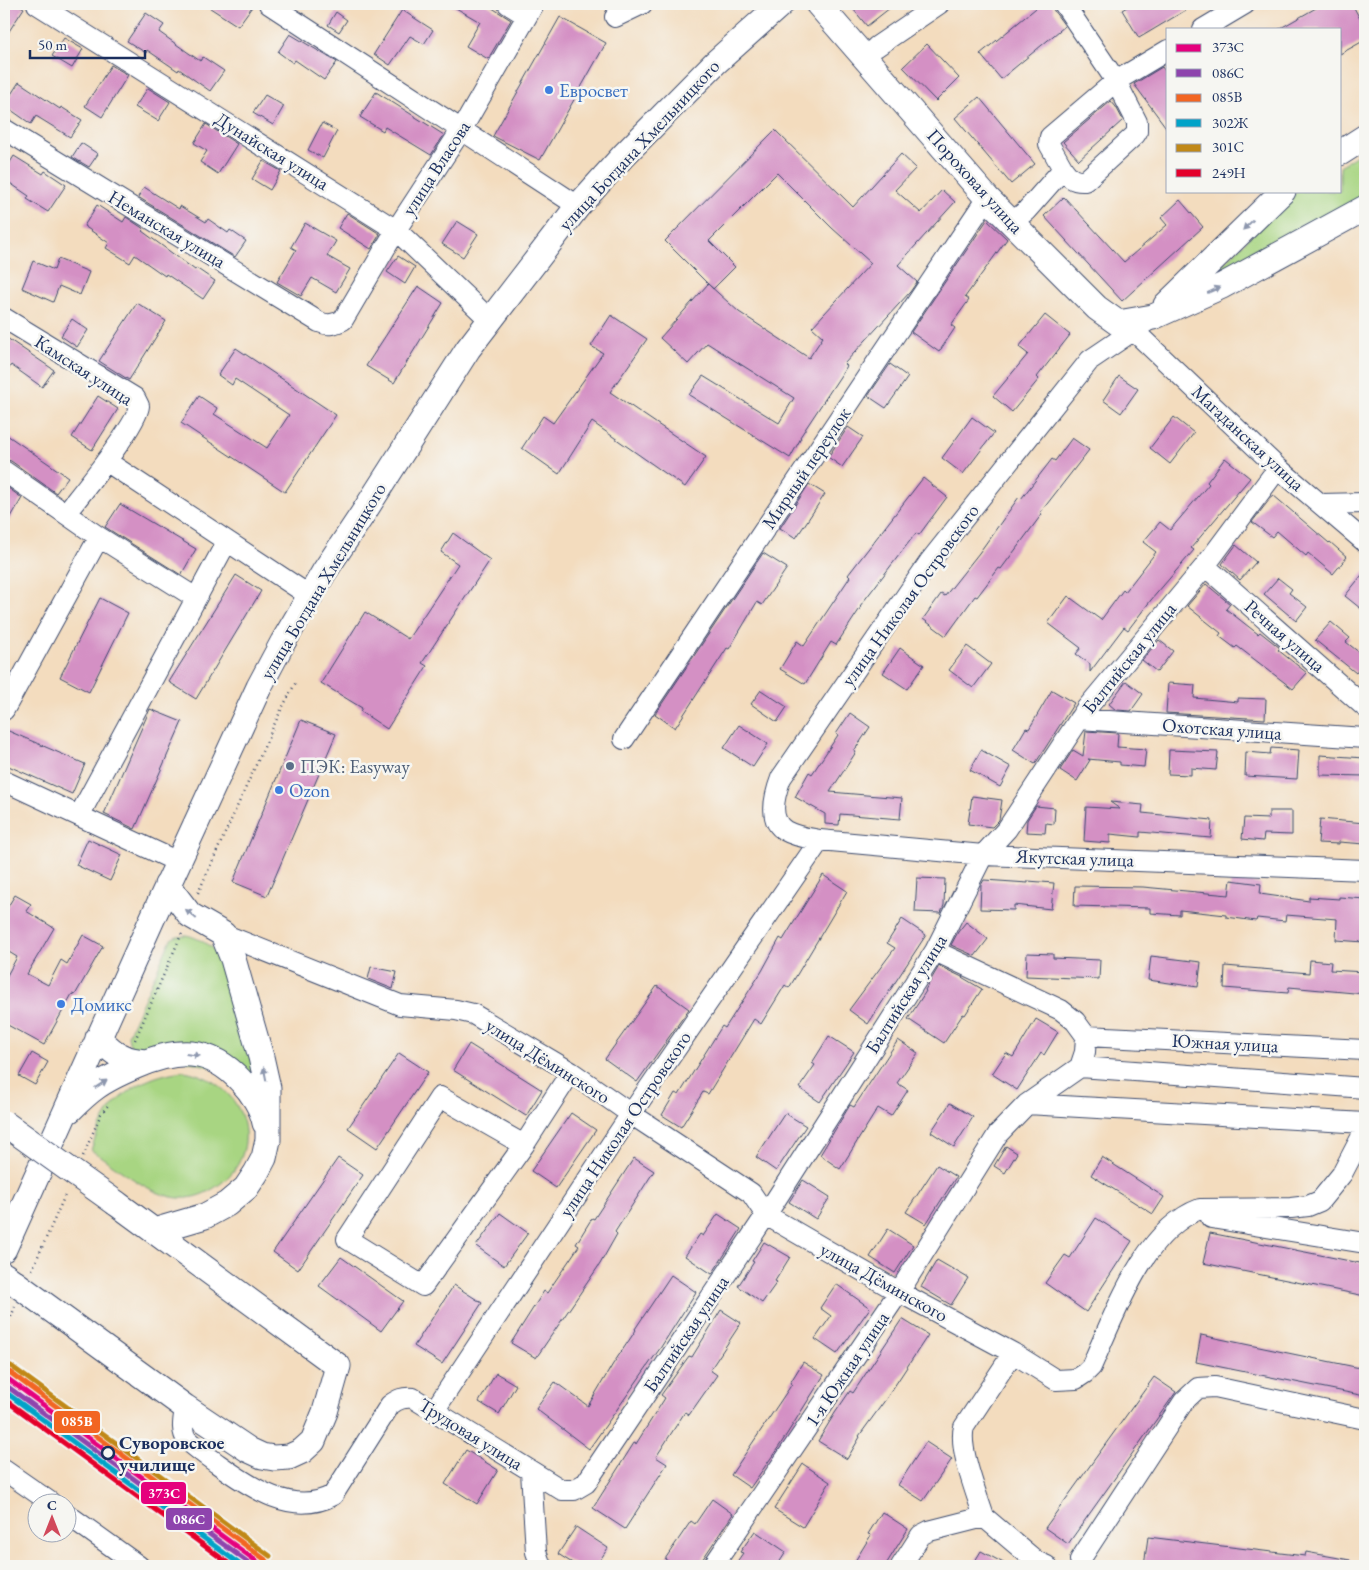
<svg xmlns="http://www.w3.org/2000/svg" width="1369" height="1570" font-family="'EB Garamond',serif">
<rect width="100%" height="100%" fill="#f6f6f2"/>
<filter id="ink" filterUnits="userSpaceOnUse"><feTurbulence type="fractalNoise" baseFrequency=".02" numOctaves="2"/><feDisplacementMap in="SourceGraphic" scale="10" xChannelSelector="R" yChannelSelector="G"/><feConvolveMatrix kernelMatrix="1 2 1 2 8 2 1 2 1" color-interpolation-filters="sRGB"/></filter>
<filter id="wash" filterUnits="userSpaceOnUse"><feTurbulence type="fractalNoise" baseFrequency=".0096" numOctaves="4" result="noise"/><feDisplacementMap in="SourceGraphic" scale="20" xChannelSelector="R" yChannelSelector="G"/><feGaussianBlur stdDeviation="1.12" result="paint"/><feColorMatrix in="noise" values="0 0 0 0 0 0 0 0 0 0 0 0 0 0 0 0 0 1.4 0 .05"/><feComposite in="paint" operator="in"/></filter>
<g filter="url(#wash)">
<rect width="100%" height="100%" fill="#f3dcbe"/>
<!-- green -->
<path fill="#a8d582" stroke="#628270" d="M1365 150V199L1223 272 1219 268 1290 197 1299 191H1340V166Z
M186 935C200 938 211 946 220 956L257 1078 132 1048 129 1042 128 1035 171 939 177 936Z
M184 1071C249 1082 270 1159 209 1191 198 1197 185 1200 172 1197 146 1192 114 1165 91 1150 95 1139 99 1127 105 1117 121 1089 153 1074 184 1071Z"/>
<g id="blocks">
<!-- building -->
<path fill="#d490c4" d="M4 4H17L24 8 4 39Z
M204 4H254L238 26Z
M449 4H486L511 20 488 59 466 46 480 22Z
M849 4H895L867 26Z
M1041 4H1052L1054 11 1065 26 1001 79 980 54Z
M1132 4H1196L1139 38 1122 10Z
M1323 4H1352L1365 28V40L1340 54V29H1279Z
M402 10 433 30 424 44 410 36 390 65 374 54Z
M336 12 347 20 339 32 328 25Z
M146 13 164 25 159 32 200 61 203 57 224 71 210 91 179 69 178 71 147 50 146 53 127 41Z
M560 17 606 43 540 160 493 136Z
M290 34 337 62 324 80 295 60 293 63 278 52Z
M64 38 83 49 72 68 52 56Z
M927 44 959 78 936 101 903 67Z
M111 65 128 75 102 117 85 106Z
M1162 67 1168 75V130L1134 84Z
M19 82 60 109 61 107 82 120 70 137 36 116 31 124 4 105Z
M148 88 170 102 158 121 135 107Z
M376 92 444 135 431 155 385 127 383 131 360 117Z
M265 95 284 106 273 125 253 113Z
M979 97 1035 164 1011 184 955 118Z
M1111 101 1116 107 1123 120 1079 160 1063 142Z
M322 123 337 131 323 158 308 150Z
M206 124 237 144 218 174 200 162 207 151 194 143Z
M775 130 853 207 901 154 916 168 895 190 921 213 942 190 955 202 898 265 917 282 910 292 844 364 847 366 800 437 801 438 790 458 689 395 703 376 779 423 794 398 707 343 688 364 660 338 708 284 739 312 809 358 823 337 812 327 871 263 832 228 777 173 709 241 735 267 713 289 665 241Z
M81 143 98 154 89 167 72 157Z
M14 156 43 174 45 171 66 185 48 212 27 199 29 196 4 179V172Z
M263 161 281 171 270 190 252 179Z
M144 187 179 209 180 206 206 222 208 219 228 233 230 230 246 241 235 257 138 197Z
M1064 197 1124 262 1167 225 1161 218 1180 200 1203 227 1122 301 1044 216Z
M97 205 123 222 126 217 144 229 142 231 195 270 196 268 215 281 203 299 166 274 165 276 135 255 130 263 106 248 109 243 84 226Z
M347 213 380 234 371 249 338 228Z
M987 220 1007 239 965 297 969 300 951 325 955 328 939 352 911 332Z
M457 221 478 234 463 257 442 244Z
M305 223 336 241 327 256 350 269 336 292 312 278 301 296 277 282 296 250 291 247Z
M398 256 415 267 405 284 387 272Z
M58 259 89 272 80 295 59 286 53 302 22 288 33 261 54 270Z
M418 286 443 303 394 383 366 366Z
M137 303 166 321 129 380 99 361Z
M611 315 647 339 610 392 706 457 685 487 592 422 559 474 522 448 543 416 553 423 603 353 591 346Z
M1045 315 1070 335 1037 377 1039 379 1012 412 993 396 1028 354 1019 347Z
M72 319 88 330 77 347 61 336Z
M4 336 54 370 42 387 11 365 4 376Z
M236 348 336 415 285 492 181 423 199 396 217 408 214 414 267 448 289 415 235 379 232 385 218 375Z
M890 364 908 377 886 408 868 396Z
M1119 376 1138 389 1121 413 1103 400Z
M98 396 118 409 92 450 72 437Z
M972 417 994 433 963 474 942 458Z
M1174 417 1194 433 1170 464 1150 448Z
M848 427 863 437 842 467 828 457Z
M4 433 68 477 56 493 11 461 4 459Z
M1072 438 1089 450 1040 513 1042 514 1001 569 999 568 977 597 975 596 946 636 923 619 941 594 945 596 979 553 1019 497 1021 499 1052 459 1055 461Z
M1225 458 1250 478 1191 548 1194 550 1151 600 1128 630 1124 627 1090 672V664L1076 654 1081 648 1048 623 1068 596 1101 620 1123 590 1125 592 1156 552 1143 542 1160 522 1170 530 1209 484 1207 482Z
M923 478 947 497 919 535 916 533 860 606 861 607 836 645 831 642 805 684 780 669 797 641 804 646 850 577 848 575Z
M809 484 825 494 796 538 780 528Z
M4 485 22 498 4 529Z
M1273 495 1329 543 1330 542 1347 557 1333 574 1308 553 1306 556 1277 531 1272 537 1252 522Z
M120 504 196 549 181 575 105 527Z
M453 533 490 560 422 663 427 666 387 729 360 711 362 708 321 683 365 612 408 639 458 564 441 552Z
M1236 545 1256 562 1240 580 1222 564Z
M763 553 787 568 762 605 757 602 729 649 727 648 675 728 655 714Z
M1365 571V612L1345 596Z
M236 575 261 591 196 699 169 682Z
M1278 578 1292 589 1289 593 1307 607 1296 621 1264 594Z
M1206 584 1230 604 1226 609 1258 634 1260 632 1280 648 1278 650 1307 673 1293 689 1237 646 1235 648 1219 636 1221 633 1187 606Z
M100 598 128 613 89 692 60 677Z
M1331 622 1350 638 1346 642 1365 657V662L1356 673 1315 640Z
M1159 640 1173 651 1157 672 1142 660Z
M967 646 991 664 973 688 949 670Z
M900 648 924 665 907 689 883 673Z
M1126 681 1143 694 1131 711 1116 710 1109 704Z
M1168 683 1195 685 1194 698 1238 702V698L1266 699 1265 719 1166 713Z
M761 690 787 707 777 722 751 704Z
M1052 690 1074 703 1035 764 1013 750 1026 728 1029 729Z
M150 709 182 722 135 829 104 814Z
M850 713 870 727 854 751 856 752 830 792 902 798 900 819 840 814 839 825 825 824V814L795 797 809 772 812 774 838 735 836 734Z
M301 720 336 734 267 896 233 882Z
M739 725 768 744 753 767 724 748Z
M4 729 85 764 72 794 4 764Z
M1086 731 1118 733 1117 747 1146 749 1144 767 1120 765V762L1088 759 1090 760 1077 781 1060 770 1073 750 1083 756Z
M1271 748 1299 750 1297 779 1245 776 1246 752 1270 754Z
M981 750 1011 767 1000 787 970 770Z
M1169 750 1218 752 1216 770 1191 768V775L1168 774Z
M1320 755 1365 758V776L1320 775Z
M972 796 1002 800 999 820 992 827 968 824Z
M1110 802 1143 805 1142 813 1212 820 1211 838 1140 832V837L1110 834V843L1084 841 1086 807 1120 809Z
M1036 806 1055 808 1054 824 1046 823 1045 833 1026 832 1027 820Z
M1269 811H1292V835L1264 834 1263 841 1242 839 1244 818 1269 819Z
M1320 819 1365 823V844L1339 842V844L1318 843Z
M88 839 122 855 110 881 76 865Z
M823 875 847 891 789 988 785 985 761 1024 754 1019 708 1094 703 1092 681 1127 662 1115 675 1093 679 1095 722 1026 725 1028 762 971 780 938 783 940Z
M917 878 945 879 944 905 941 913 915 912Z
M984 880 1028 883V881L1054 883 1051 909 1014 905V910L980 909 981 885Z
M1231 880 1261 884 1260 894 1309 901V897L1339 899V897L1365 899 1364 942 1336 940 1337 919 1286 915 1285 921 1257 918 1256 921 1226 917V915L1180 910V915L1150 913V908L1074 906 1075 886 1143 887 1229 895Z
M15 895 31 904 26 911 54 928 27 974 48 985 61 960 67 964 83 935 103 946 75 995 72 994 44 1045 4 1023V981L17 957 4 949V913Z
M902 919 926 935 868 1024 849 1010 895 948 887 943Z
M966 922 988 939 975 956 951 945 958 932Z
M1027 953 1053 954V958L1100 960 1099 979 1026 976Z
M1151 956 1201 962 1198 987 1148 980Z
M1310 960 1331 962 1330 970 1365 972V994L1289 987 1288 993 1224 988 1225 966 1309 973Z
M939 966 960 976 982 989 965 1015 963 1014 944 1043 908 1019 926 991 925 990Z
M371 967 397 972 393 989 368 979Z
M657 986 689 1009 637 1082 605 1059Z
M1036 1019 1058 1032 1044 1055 1041 1053 1017 1090 992 1074 1006 1053 1013 1057Z
M829 1036 854 1052 820 1102 799 1088 815 1065 812 1063Z
M898 1040 918 1053 897 1083 908 1090 891 1116 878 1108 840 1169 820 1155 850 1105 854 1107Z
M469 1044 542 1090 526 1116 453 1070Z
M32 1053 48 1062 35 1085 19 1076Z
M399 1053 428 1072 377 1148 348 1128Z
M950 1103 973 1117 954 1147 931 1132Z
M571 1113 596 1130 556 1188 531 1171Z
M785 1113 806 1126 776 1171 756 1157Z
M1006 1146 1017 1153 1005 1173 994 1166Z
M1102 1157 1164 1197 1153 1214 1091 1175Z
M338 1158 363 1175 298 1270 273 1252Z
M634 1158 654 1171 615 1232 617 1234 600 1264 536 1358 511 1343 544 1291 547 1293 579 1246 576 1244 592 1218 594 1219Z
M937 1165 956 1177 926 1224 906 1212Z
M803 1180 830 1197 816 1219 789 1202Z
M500 1213 528 1233 504 1266 476 1246Z
M718 1214 741 1229 712 1274 685 1256 700 1234 703 1236Z
M1096 1218 1132 1241 1086 1312 1045 1283 1065 1255 1070 1258Z
M888 1229 913 1245 895 1273 870 1257Z
M1210 1233 1365 1264V1296L1203 1263Z
M764 1242 790 1257 775 1281 777 1282 762 1303 738 1286 754 1262 752 1261Z
M341 1257 403 1301 381 1331 319 1286Z
M937 1260 968 1278 951 1305 921 1287Z
M671 1275 696 1292 661 1347 589 1449 536 1409 555 1382 588 1406 613 1364 636 1330 635 1329Z
M836 1284 870 1308 837 1354 815 1339 831 1316 820 1308Z
M454 1285 482 1303 442 1364 414 1346Z
M721 1310 741 1323 710 1370 717 1375 689 1415 685 1412 656 1457 667 1464 625 1529 593 1508 634 1443 636 1444 665 1398 661 1395 689 1356 692 1357Z
M902 1319 928 1335 886 1399 859 1436 860 1437 847 1459 818 1441 835 1413 850 1391 853 1393Z
M1201 1335 1365 1369V1396L1196 1362Z
M803 1362 824 1375 780 1445 750 1488 731 1475 792 1384 790 1383Z
M496 1373 516 1385 499 1414 479 1402Z
M1154 1377 1176 1392 1068 1544 1045 1528Z
M926 1442 952 1459 923 1501 898 1485Z
M466 1450 498 1470 477 1504 445 1484Z
M803 1464 830 1482 803 1527 774 1509Z
M712 1499 733 1514 698 1566H675L665 1559 691 1521 695 1524Z
M882 1512 908 1529 885 1566H852L871 1535 868 1534Z
M576 1527 608 1548 596 1566H577L558 1554Z
M755 1531 786 1552 777 1566H734L743 1553 740 1552Z
M1148 1537 1305 1556 1306 1552 1350 1560 1349 1566H1144Z
M981 1551 1009 1566H972Z"/>
</g>
</g>
<g filter="url(#ink)">
<use href="#blocks" fill-opacity="0" stroke="#3b496c" stroke-width="1"/>
<g fill="none" stroke-linecap="round" stroke-linejoin="round">
<defs>
<path id="minor" d="M37 4 396 230 490 320
M269 4 578 206
M508 4 527 16
M615 17 642 4
M1203 29 1245 4
M876 47 939 4
M4 129 319 322C328 326 335 324 343 320L396 230 462 129 534 4
M1063 169C1069 177 1073 182 1085 181L1135 135 1137 132V122L1116 81 1064 4
M1011 223 1026 211 1063 169 1049 144 1050 137 1116 81 1168 50
M4 318 135 398 139 406C138 424 80 495 66 513
M1152 318 1090 360 930 561 781 778C775 794 767 821 786 831 796 837 809 838 820 840L983 855 1365 870
M1134 331 1278 468 1365 542
M106 461 310 596
M4 471 99 537 4 710
M1321 504 1365 503
M99 537 196 598
M1205 566 1365 707
M1079 719 1365 738
M624 739 987 198
M4 781 79 816
M178 862 79 816 227 541
M223 934 400 1005 456 1010 473 1014 571 1072 631 1114 751 1193 766 1215 899 1292 1013 1353 1056 1380 1076 1379 1085 1373 1091 1367C1115 1315 1143 1230 1200 1209L1291 1208 1308 1206 1320 1201 1342 1174 1365 1130
M935 951 1061 1010 1075 1021 1086 1036
M1086 1036 1365 1050
M1080 1067 1365 1088
M1027 1104 1365 1123
M524 1145 440 1097 347 1239 423 1286 524 1145 571 1072
M1211 1218 1365 1243
M185 1407C184 1418 180 1430 187 1440 197 1449 207 1456 218 1464 250 1487 293 1517 333 1495L390 1405C398 1399 403 1397 413 1398L562 1490H574L586 1483 766 1215 935 951 983 855 1007 829 1086 709 1205 566 1278 468
M434 1411 631 1114 820 840
M4 1470 50 1502
M531 1471 536 1552 541 1566
M68 1515 139 1566
M984 1517 1036 1561 1047 1566
M1080 1560 1184 1401 1198 1388 1215 1387 1365 1419
M713 1566 899 1292 998 1134 1027 1104 1080 1067 1085 1052 1086 1036
M901 1566 921 1535 929 1531 984 1517C977 1495 958 1448 964 1427L1013 1353"/>
<path id="major" d="M818 4 987 198 1097 308 1118 323 1153 317 1222 286 1365 208
M1340 153 1365 137
M1166 305 1283 191
M98 1038C116 1055 121 1060 146 1062
M70 1110C78 1102 86 1094 96 1087 108 1078 122 1072 136 1066 176 1049 209 1046 241 1081 252 1092 262 1108 265 1123
M154 1231 205 1216 227 1204 246 1188 256 1173 264 1158 268 1140V1088L261 1057 233 959 223 934 190 915 167 885
M4 1249 153 917 259 687 283 642 324 572 362 515 468 349 578 206 623 156 715 63 781 4
M4 1275 185 1407 249 1450 262 1456 274 1458 289 1457 302 1451 313 1441 325 1412 338 1366 116 1203"/>
</defs>
<!-- minor casing -->
<use href="#minor" stroke="#3b496c" stroke-width="22"/>
<!-- major casing -->
<use href="#major" stroke="#3b496c" stroke-width="27"/>
<!-- path -->
<path stroke="#3b496c" stroke-width="2.5" stroke-dasharray="1 4" stroke-linecap="butt" d="M198 893 280 712 296 682
M135 1040 182 933
M83 1156 101 1114 110 1103
M32 1270 66 1193
M4 1324 11 1317 15 1307"/>
<!-- minor -->
<use href="#minor" stroke="#fff" stroke-width="20"/>
<!-- major -->
<use href="#major" stroke="#fff" stroke-width="25"/>
<defs>
<path id="major-bridge" d="M4 1123 116 1203"/>
</defs>
<!-- major-bridge casing -->
<use href="#major-bridge" stroke="#3b496c" stroke-width="27" stroke-linecap="butt"/>
<!-- major-bridge -->
<use href="#major-bridge" stroke="#fff" stroke-width="25"/>
<defs>
<path id="rail-1" d="M4 1376 263 1566"/>
<path id="rail-2" d="M4 1384 253 1566"/>
<path id="rail-3" d="M8 1371 267 1561"/>
<path id="rail-4" d="M4 1391 242 1566"/>
<path id="rail-5" d="M11 1366 270 1556"/>
<path id="rail-6" d="M4 1399 232 1566"/>
</defs>
<!-- rail-1 casing -->
<use href="#rail-1" stroke="#f6f6f2" stroke-width="9"/>
<!-- rail-2 casing -->
<use href="#rail-2" stroke="#f6f6f2" stroke-width="9"/>
<!-- rail-3 casing -->
<use href="#rail-3" stroke="#f6f6f2" stroke-width="9"/>
<!-- rail-4 casing -->
<use href="#rail-4" stroke="#f6f6f2" stroke-width="9"/>
<!-- rail-5 casing -->
<use href="#rail-5" stroke="#f6f6f2" stroke-width="9"/>
<!-- rail-6 casing -->
<use href="#rail-6" stroke="#f6f6f2" stroke-width="9"/>
<!-- rail-1 -->
<use href="#rail-1" stroke="#e5007d" stroke-width="5"/>
<!-- rail-2 -->
<use href="#rail-2" stroke="#8e44ad" stroke-width="5"/>
<!-- rail-3 -->
<use href="#rail-3" stroke="#f26522" stroke-width="5"/>
<!-- rail-4 -->
<use href="#rail-4" stroke="#01a3c8" stroke-width="5"/>
<!-- rail-5 -->
<use href="#rail-5" stroke="#c08818" stroke-width="5"/>
<!-- rail-6 -->
<use href="#rail-6" stroke="#e4002b" stroke-width="5"/>
</g>
<!-- one-way arrows -->
<defs><path id="oneway-solid" d="M-6-.8H1V-3.2L6.5 0L1 3.2V.8H-6Z" transform="scale(1.25)"/></defs>
<g fill="#8d97ae">
<use href="#oneway-solid" transform="translate(1248 225) rotate(136)"/>
<use href="#oneway-solid" transform="translate(1214 290) rotate(-24)"/>
<use href="#oneway-solid" transform="translate(191 914) rotate(-139)"/>
<use href="#oneway-solid" transform="translate(193 1055) rotate(7)"/>
<use href="#oneway-solid" transform="translate(265 1074) rotate(-101)"/>
<use href="#oneway-solid" transform="translate(101 1084) rotate(-33)"/>
</g>
</g>
<!-- markers -->
<g fill="#3f7fe0" stroke="#f6f6f2" stroke-width="2">
<circle cx="549" cy="90" r="5"/>
<circle cx="279" cy="790" r="5"/>
<circle cx="61" cy="1004" r="5"/>
</g>
<circle fill="#5c6f8a" stroke="#f6f6f2" stroke-width="2" cx="290" cy="766" r="5"/>
<circle fill="#f6f6f2" stroke="#1b2f5e" stroke-width="2.5" cx="108" cy="1453" r="6"/>
<g text-anchor="middle" dominant-baseline="central" stroke-width="5" stroke-linejoin="round" paint-order="stroke">
<!-- shop labels -->
<g font-size="19" fill="#366cbe" stroke="#f6f6f2" text-anchor="start">
<text x="559" y="90">Евросвет</text>
<text x="289" y="790">Ozon</text>
<text x="71" y="1004">Домикс</text>
</g>
<!-- street labels -->
<g font-size="19" fill="#1b2f5e" stroke="#f6f6f2">
<text transform="translate(639 145) rotate(-47)">улица Богдана Хмельницкого</text>
<text transform="translate(272 151) rotate(32)">Дунайская улица</text>
<text transform="translate(436 168) rotate(-57)">улица Власова</text>
<text transform="translate(975 181) rotate(48)">Пороховая улица</text>
<text transform="translate(167 229) rotate(31)">Неманская улица</text>
<text transform="translate(84 370) rotate(33)">Камская улица</text>
<text transform="translate(1248 438) rotate(43)">Магаданская улица</text>
<text transform="translate(806 468) rotate(-56)">Мирный переулок</text>
<text transform="translate(323 581) rotate(-59)">улица Богдана Хмельницкого</text>
<text transform="translate(910 595) rotate(-54)">улица Николая Островского</text>
<text transform="translate(1285 636) rotate(41)">Речная улица</text>
<text transform="translate(1129 658) rotate(-51)">Балтийская улица</text>
<text transform="translate(1222 729) rotate(4)">Охотская улица</text>
<text transform="translate(1075 858) rotate(2)">Якутская улица</text>
<text transform="translate(906 994) rotate(-58)">Балтийская улица</text>
<text transform="translate(1225 1043) rotate(3)">Южная улица</text>
<text transform="translate(548 1061) rotate(32)">улица Дёминского</text>
<text transform="translate(625 1124) rotate(-56)">улица Николая Островского</text>
<text transform="translate(884 1282) rotate(29)">улица Дёминского</text>
<text transform="translate(686 1334) rotate(-56)">Балтийская улица</text>
<text transform="translate(847 1369) rotate(-56)">1-я Южная улица</text>
<text transform="translate(471 1434) rotate(32)">Трудовая улица</text>
</g>
<!-- service labels -->
<g font-size="19" fill="#4e5e75" stroke="#f6f6f2" text-anchor="start">
<text x="300" y="766">ПЭК: Easyway</text>
</g>
<!-- stop labels -->
<g font-size="19" font-weight="bold" fill="#1b2f5e" stroke="#f6f6f2" text-anchor="start">
<text x="119" y="1442">Суворовское<tspan x="119" dy="22">училище</tspan></text>
</g>
</g>
<g stroke="#f6f6f2" stroke-width="2">
<rect x="53" y="1410" width="48" height="24" rx="5" fill="#f26522"/>
<rect x="140" y="1481" width="47" height="24" rx="5" fill="#e5007d"/>
<rect x="165" y="1507" width="48" height="24" rx="5" fill="#8e44ad"/>
</g>
<g font-size="14" text-anchor="middle" font-weight="bold" fill="#fff">
<text x="77" y="1426">085В</text>
<text x="164" y="1498">373C</text>
<text x="189" y="1524">086С</text>
</g>
<!-- margin -->
<rect width="1369" height="1570" fill="none" stroke="#f6f6f2" stroke-width="20"/>
<!-- legend -->
<rect x="1166" y="28" width="175" height="165" fill="#f6f6f2" stroke="#9ea6b7"/>
<rect x="1176" y="44" width="25" height="8" fill="#e5007d" stroke="#9ea6b7"/>
<text x="1212" y="52" font-size="15" fill="#1b2f5e">373C</text>
<rect x="1176" y="69" width="25" height="8" fill="#8e44ad" stroke="#9ea6b7"/>
<text x="1212" y="78" font-size="15" fill="#1b2f5e">086С</text>
<rect x="1176" y="94" width="25" height="8" fill="#f26522" stroke="#9ea6b7"/>
<text x="1212" y="102" font-size="15" fill="#1b2f5e">085В</text>
<rect x="1176" y="119" width="25" height="8" fill="#01a3c8" stroke="#9ea6b7"/>
<text x="1212" y="128" font-size="15" fill="#1b2f5e">302Ж</text>
<rect x="1176" y="144" width="25" height="8" fill="#c08818" stroke="#9ea6b7"/>
<text x="1212" y="152" font-size="15" fill="#1b2f5e">301С</text>
<rect x="1176" y="169" width="25" height="8" fill="#e4002b" stroke="#9ea6b7"/>
<text x="1212" y="178" font-size="15" fill="#1b2f5e">249Н</text>
<!-- north arrow -->
<g transform="translate(52 1518)"><circle r="24" fill="#f6f6f2" stroke="#9ea6b7"/>
<path d="M0-4L9 19L0 12L-9 19Z" fill="#d1495b"/>
<text y="-8" font-size="14" font-weight="bold" text-anchor="middle" fill="#1b2f5e">С</text>
</g>
<!-- scale -->
<path d="M30 50v8h115v-8" fill="none" stroke="#1b2f5e" stroke-width="2.5"/>
<text x="38" y="50" font-size="15" fill="#1b2f5e" stroke="#f6f6f2" stroke-width="4" paint-order="stroke">50 m</text>
</svg>
